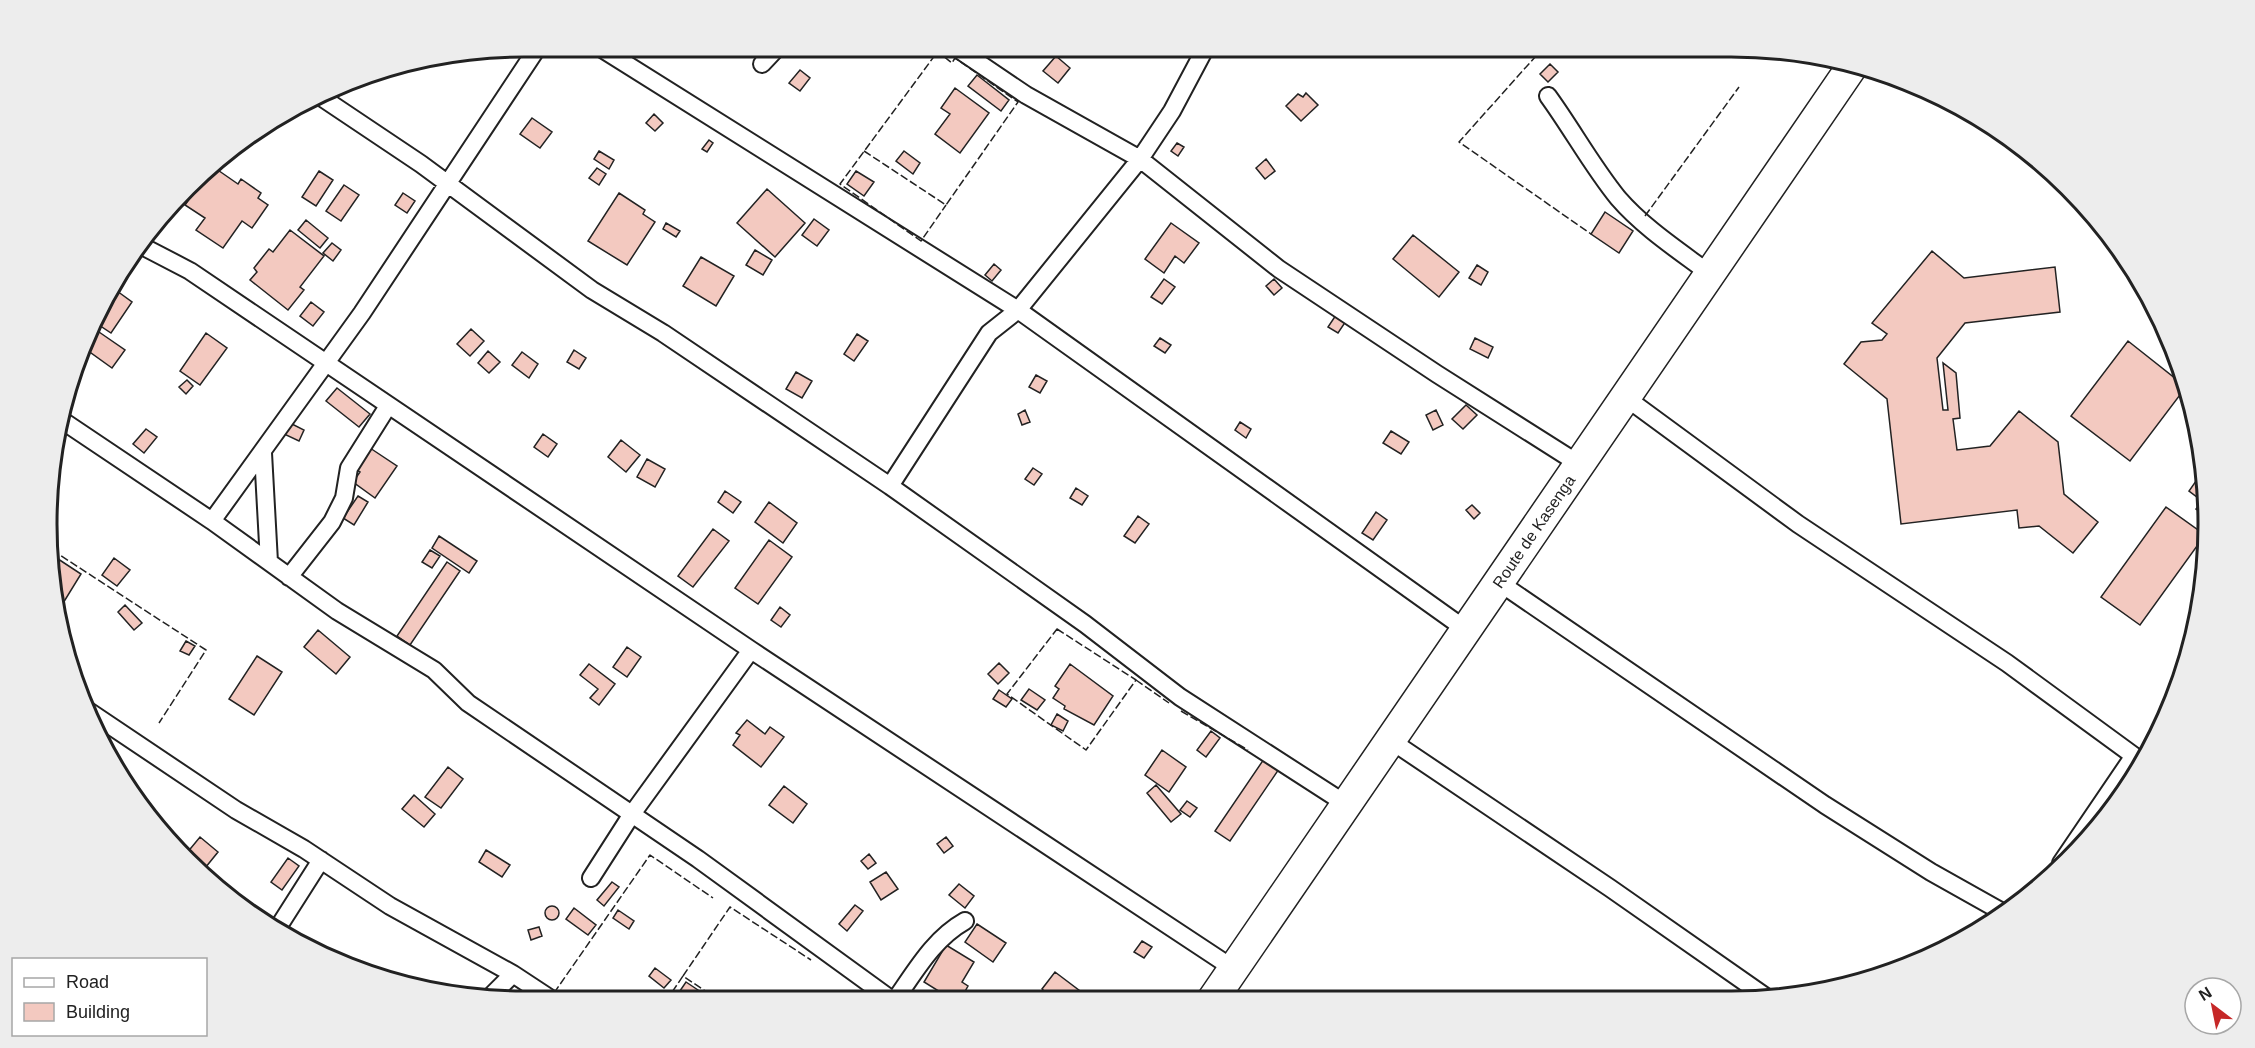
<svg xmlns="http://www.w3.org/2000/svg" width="2255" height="1048" font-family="Helvetica,sans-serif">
<rect width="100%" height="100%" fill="#fff"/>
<!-- building -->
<path fill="#f3c9c0" stroke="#222" stroke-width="1.5" d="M1056 56 1070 68 1058 83 1043 71Z
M1550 64 1558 72 1548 82 1540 74Z
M800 70 810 78 800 91 789 83Z
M977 75 1009 100 1001 111 968 86Z
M955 88 989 113 960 153 935 134 950 114 941 108Z
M1306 93 1318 105 1301 121 1286 106 1298 94 1303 97Z
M654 114 663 123 655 131 646 123Z
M532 118 552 132 540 148 520 134Z
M709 140 713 143 707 152 702 149Z
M1177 143 1184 147 1178 156 1171 151Z
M599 151 614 160 609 169 594 159Z
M904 151 920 163 913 174 896 161Z
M1266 159 1275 171 1265 179 1256 168Z
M212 166 238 184 241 179 261 193 258 198 268 205 252 228 242 221 223 248 196 230 205 218 185 205Z
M597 168 606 174 599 185 589 178Z
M319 171 333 180 316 206 302 197Z
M856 171 874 182 864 196 847 184Z
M344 185 359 195 341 221 326 211Z
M767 189 805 223 775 257 737 223Z
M403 193 415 201 407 213 395 205Z
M619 193 645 210 643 214 655 222 627 265 588 241Z
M1605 212 1633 231 1619 253 1591 234Z
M814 219 829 230 817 246 802 235Z
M306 220 328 238 320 248 298 230Z
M666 223 680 231 676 237 663 229Z
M1171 223 1199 243 1184 263 1175 256 1164 273 1145 259Z
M290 230 324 256 300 287 304 290 288 310 250 280 257 272 254 268 269 249 273 252Z
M1413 235 1459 272 1439 297 1393 259Z
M332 243 341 250 333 261 323 253Z
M755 250 772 260 763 275 746 265Z
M1932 251 1964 278 2055 267 2060 312 1965 323 1937 358 1943 410H1948L1943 363 1956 373 1960 418 1953 419 1957 450 1990 446 2019 411 2058 442 2064 494 2098 522 2073 553 2039 526 2019 528 2017 510 1901 524 1887 399 1844 364 1861 342 1882 340 1887 334 1872 323Z
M701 257 734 276 716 306 683 286Z
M994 264 1001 270 992 281 985 275Z
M1477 265 1488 272 1481 285 1469 278Z
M1164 279 1175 287 1162 304 1151 297Z
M1274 279 1282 288 1274 295 1266 286Z
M117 291 132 302 111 333 96 323Z
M311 302 324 312 313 326 300 316Z
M1336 315 1346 321 1338 333 1328 327Z
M471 329 484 341 470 356 457 344Z
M99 332 125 350 112 368 87 350Z
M206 333 227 348 200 385 180 371Z
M857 334 868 341 854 361 844 354Z
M1160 338 1171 345 1165 353 1154 346Z
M1475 338 1493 347 1488 358 1470 349Z
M2128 341 2186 387 2130 461 2071 416Z
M574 350 586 358 579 369 567 362Z
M488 351 500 362 489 373 478 363Z
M522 352 538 364 529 378 512 365Z
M796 372 812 381 802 398 786 389Z
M1036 375 1047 381 1040 393 1029 387Z
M187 380 193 386 186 394 179 387Z
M337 388 370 414 359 427 326 401Z
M1466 405 1477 415 1463 429 1452 419Z
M1025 410 1030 422 1022 425 1018 414Z
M1436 410 1443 425 1433 430 1426 415Z
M1240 422 1251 429 1246 438 1235 430Z
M290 423 304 430 299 441 284 434Z
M146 429 157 437 144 453 133 444Z
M1391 431 1409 442 1401 454 1383 443Z
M543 434 557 444 548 457 534 447Z
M621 440 640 455 626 472 608 457Z
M370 448 397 466 375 498 353 482 360 472 355 469Z
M647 459 665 469 655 487 637 477Z
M1033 468 1042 474 1034 485 1025 479Z
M2203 471 2208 517 2196 509 2202 501 2189 491Z
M1076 488 1088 496 1082 505 1070 498Z
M725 491 741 502 733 513 718 502Z
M358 496 368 502 354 525 343 518Z
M769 502 797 523 783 543 755 522Z
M1472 505 1480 513 1474 519 1466 510Z
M2166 507 2205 535 2140 625 2101 597Z
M1376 512 1387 520 1373 540 1362 533Z
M1138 516 1149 524 1135 543 1124 536Z
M713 529 729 541 693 587 678 576Z
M439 536 477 561 469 573 432 548Z
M769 540 792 557 758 604 735 588Z
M430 550 440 556 432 568 422 562Z
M52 555 81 574 57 613 51 587Z
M114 558 130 570 117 586 102 575Z
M447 562 460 571 410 645 397 636Z
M125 605 142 623 134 630 118 612Z
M780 607 790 615 781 627 771 620Z
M318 630 350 657 336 674 304 647Z
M186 641 195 646 189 655 180 651Z
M627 647 641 657 627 677 613 667Z
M257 656 282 672 254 715 229 699Z
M999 663 1009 673 998 684 988 674Z
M589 664 615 684 599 705 590 698 598 689 580 675Z
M1070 664 1113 696 1094 725 1064 709 1065 706 1053 698 1059 689 1055 686Z
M2180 682 2171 709 2164 703Z
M1029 689 1045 700 1037 710 1021 700Z
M999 690 1012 699 1006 707 993 699Z
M1057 714 1068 721 1063 731 1051 725Z
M747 720 765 734 770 727 784 737 761 767 733 745 740 735 736 733Z
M1211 731 1220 738 1206 757 1197 750Z
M1162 750 1186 767 1169 792 1145 775Z
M1264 759 1279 769 1230 841 1215 831Z
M448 767 463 779 441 808 425 797Z
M1156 785 1181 814 1171 822 1147 793Z
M784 786 807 804 793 823 769 805Z
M414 795 435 814 424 827 402 809Z
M1187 801 1197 808 1190 817 1180 810Z
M200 837 218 852 201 873 186 854Z
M946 837 953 846 944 853 937 844Z
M486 850 510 865 502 877 479 862Z
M869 854 876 863 868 869 861 861Z
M288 858 299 866 282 890 271 882Z
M886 872 898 889 881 900 870 882Z
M612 882 619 887 604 906 597 900Z
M959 884 974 896 965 908 949 895Z
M855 905 863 911 847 931 839 924Z
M545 913a7 7 0 1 1 14 0a7 7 0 1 1-14 0Z
M574 908 596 925 588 935 566 919Z
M618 910 634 921 629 929 613 918Z
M977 924 1006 943 993 962 965 942Z
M539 927 542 936 531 940 528 930Z
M1142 941 1152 947 1144 958 1134 952Z
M946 945 974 962 962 982 968 986 960 1000H953L924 982Z
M655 968 671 980 664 988 649 976Z
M1055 972 1084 994 1080 1000H1055L1042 989Z
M686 982 713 1000 712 1001H673Z"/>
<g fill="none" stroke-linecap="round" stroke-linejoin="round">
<defs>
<path id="street" d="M599 47 1018 310 1465 629
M955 47 1026 95 1140 159 1279 269 1437 374 1579 464
M762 64 778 47
M318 95 421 164 592 290 663 333 890 486 1085 624 1180 697 1346 804
M1548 96C1572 129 1592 166 1618 198 1644 228 1678 250 1710 274
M142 246 190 271 751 650 1234 969
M1625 397 1798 524 2007 663 2141 761
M60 419 212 521 337 611 434 670 468 703 698 859 892 1000
M263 453 269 562
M890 486 989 333 1018 310 1140 159 1172 111 1206 47
M212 521 362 313 538 47
M289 577 332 522 344 498 349 468 388 406
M1497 581 1825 805 1931 872 2004 913
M87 710 236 810 304 849 390 906 513 974 554 1001
M1390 740 1610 888 1766 997
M2061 863 2133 757
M591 878 632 814 751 650
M279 926 321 860
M489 998 513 974
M895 1000C915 972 933 939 965 921"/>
<g id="highway">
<path id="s1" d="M1213 999 1853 65"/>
</g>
</defs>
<!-- street casing -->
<use href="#street" stroke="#222" stroke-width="20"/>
<!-- highway casing -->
<use href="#highway" stroke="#222" stroke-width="33"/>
<!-- street -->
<use href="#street" stroke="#fff" stroke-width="16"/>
<!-- highway -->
<use href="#highway" stroke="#fff" stroke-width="30"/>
<!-- fence -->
<path stroke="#222" stroke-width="1.5" stroke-dasharray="8 3" stroke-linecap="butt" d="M1544 47 1459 142 1591 234
M1762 50H1764
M864 151 946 205 1018 102 955 58 952 63 942 55 946 51 941 47 840 184 921 241 946 205
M1645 216 1739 87
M52 550 206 650 159 723
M1057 629 1136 680 1086 750 1007 694Z
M1136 680 1169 703
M1181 711 1248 750
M683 976 730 907 811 960
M554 993 650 855 713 898
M666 1001 683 976 720 1001"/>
</g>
<g text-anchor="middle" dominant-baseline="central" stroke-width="4.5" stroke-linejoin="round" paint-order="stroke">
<!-- street labels -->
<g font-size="16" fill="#222" stroke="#fff">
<text stroke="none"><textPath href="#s1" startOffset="567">Route de Kasenga</textPath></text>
</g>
</g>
<!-- crop -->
<path d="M0 0H2255V1048H0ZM524 57H1731A467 467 0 0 1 2198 524V524A467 467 0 0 1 1731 991H524A467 467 0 0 1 57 524V524A467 467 0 0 1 524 57Z" fill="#ededed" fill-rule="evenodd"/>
<path fill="none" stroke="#222" stroke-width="3" d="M524 57H1731A467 467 0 0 1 2198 524V524A467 467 0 0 1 1731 991H524A467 467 0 0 1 57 524V524A467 467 0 0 1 524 57Z"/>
<!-- legend -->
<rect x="12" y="958" width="195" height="78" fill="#ffffff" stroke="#a7a7a7" stroke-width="1.5"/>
<rect x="24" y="978" width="30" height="9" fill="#ffffff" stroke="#a7a7a7" stroke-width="1.5"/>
<text x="66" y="988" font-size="18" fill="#222222">Road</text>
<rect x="24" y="1003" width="30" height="18" fill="#f3c9c0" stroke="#a7a7a7" stroke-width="1.5"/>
<text x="66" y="1018" font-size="18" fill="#222222">Building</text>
<!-- north arrow -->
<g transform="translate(2213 1006) rotate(328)"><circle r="28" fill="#ffffff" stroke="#a7a7a7" stroke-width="1.5"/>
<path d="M0-4.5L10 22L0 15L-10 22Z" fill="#c62828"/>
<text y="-9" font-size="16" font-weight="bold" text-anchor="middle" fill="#222222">N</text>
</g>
</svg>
